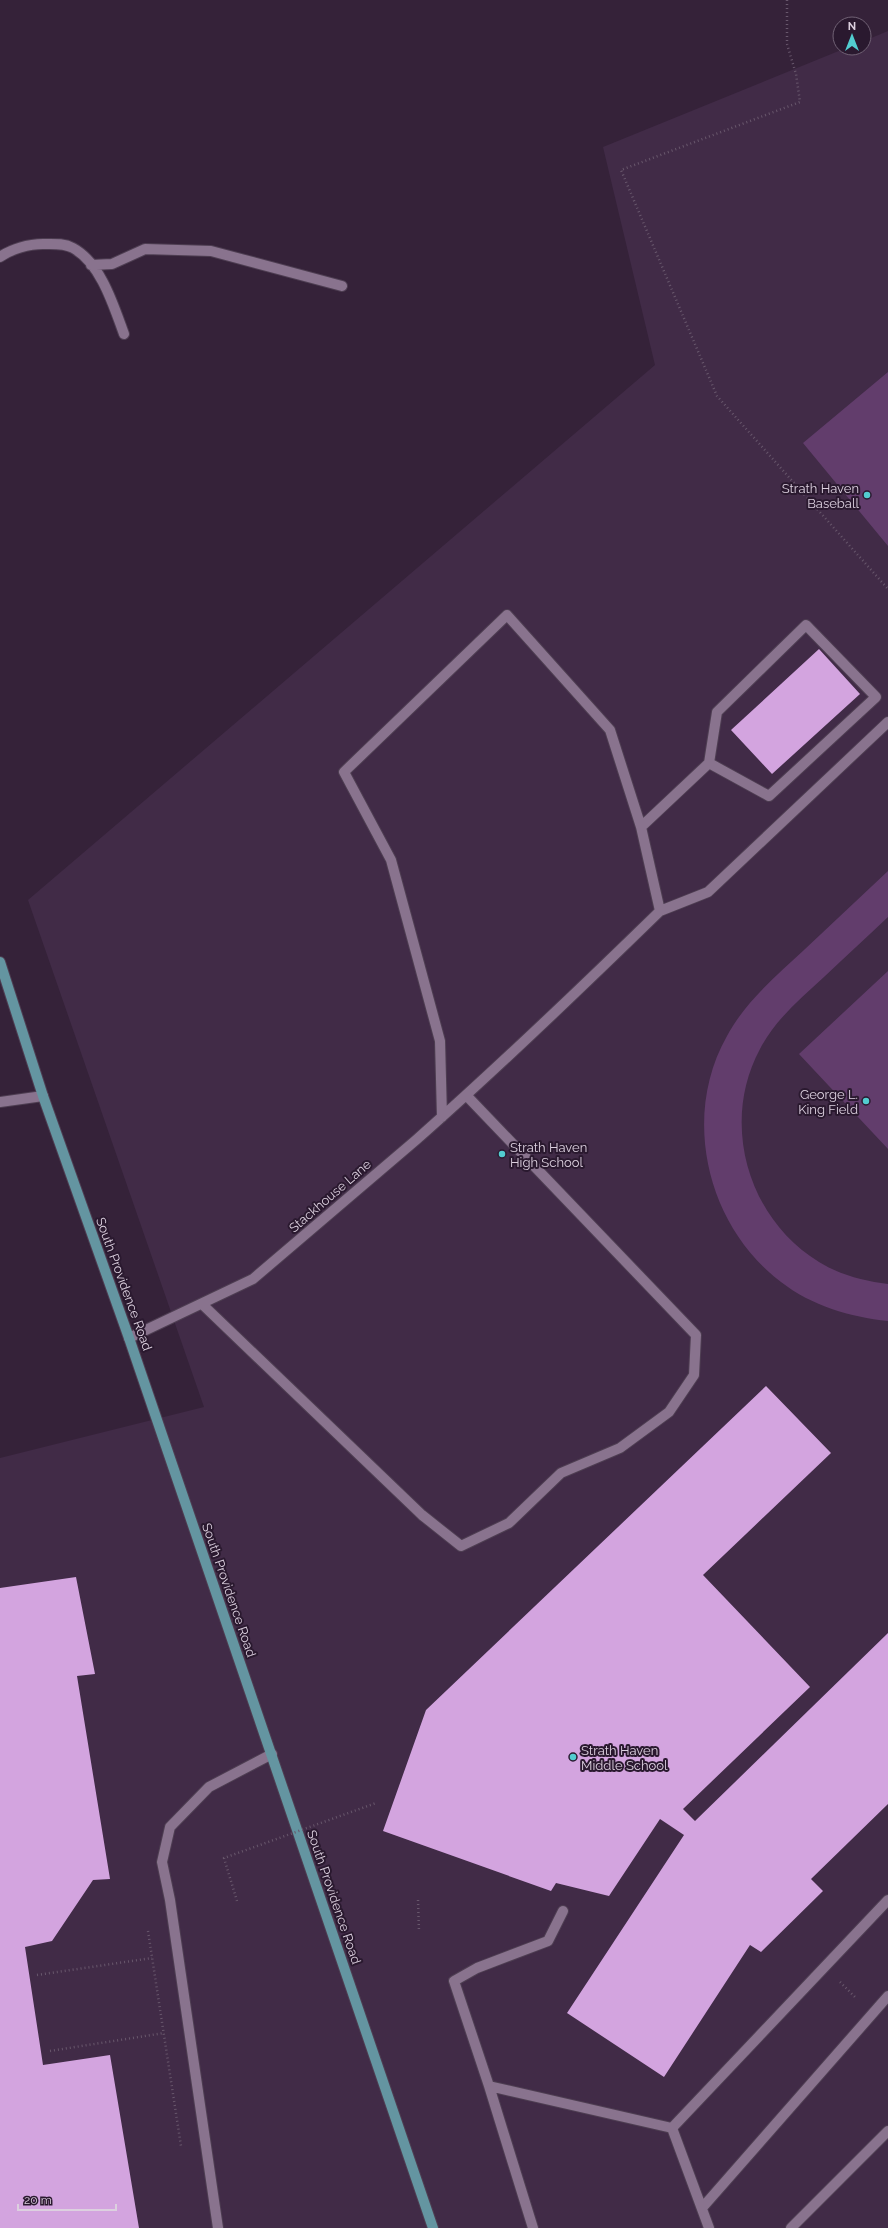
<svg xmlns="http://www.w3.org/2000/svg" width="888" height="2228" font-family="Raleway,sans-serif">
<rect width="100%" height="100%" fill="#352239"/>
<!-- built -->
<path fill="#412b47" d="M888 31V2228H0V1458L204 1407 28 900 655 365 603 147 846 48H864V41Z"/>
<!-- green -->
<path fill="#623d6c" d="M888 372V546L803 443Z
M888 871V917C867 937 845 957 824 977 800 999 775 1020 760 1049 720 1123 748 1219 819 1262 840 1275 864 1281 888 1284V1321C850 1317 812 1306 781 1282 707 1226 681 1117 727 1036 746 1001 776 976 804 950 832 924 860 897 888 871Z
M888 971V1149L799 1054Z"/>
<!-- building -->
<path fill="#d3a4df" d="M819 649 860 694 772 774 731 730Z
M766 1386 831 1453 703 1575 810 1687 683 1809 695 1821 888 1633V1804L811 1879 823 1891 761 1952 750 1945 664 2077 567 2013 684 1835 660 1819 609 1896 556 1883 551 1891 383 1831 426 1710Z
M76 1577 95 1674 77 1676 110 1879 93 1880 52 1941 25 1947 43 2065 110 2055 139 2228H0V1588Z"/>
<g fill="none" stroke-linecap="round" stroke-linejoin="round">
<defs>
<path id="minor" d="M0 257C11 249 29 244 43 244 53 244 64 243 73 248 101 263 114 307 124 334
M91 265 112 264 145 249 211 251 342 286
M641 827 709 763 717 712 806 625 876 697 769 796 709 763
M660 911 708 892 888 722
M0 1102 43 1096
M203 1305 422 1515 461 1546 509 1523 561 1473 620 1448 669 1412 694 1375 696 1335 466 1095
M129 1338 253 1279 416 1140C500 1066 580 989 660 911L641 827 610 730 507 615 344 772 391 860 440 1041 442 1117
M563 1911 548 1941 477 1968 454 1981 489 2086 672 2128 888 1900
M489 2086 533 2228
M672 2128 709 2228
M702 2208 888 1996
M218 2228 170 1900 162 1862 170 1827 209 1787 272 1754
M791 2228 888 2131"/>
<path id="major" d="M0 962 43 1096 129 1338 433 2228"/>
</defs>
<!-- minor casing -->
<use href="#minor" stroke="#4e3e52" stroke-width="12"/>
<!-- major casing -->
<use href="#major" stroke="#4e3e52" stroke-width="12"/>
<!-- path -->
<path stroke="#68576c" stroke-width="2.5" stroke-dasharray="1 3" stroke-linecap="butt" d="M787 0V44L796 74 800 102 621 170 717 396 888 589
M418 1900 419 1932
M148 1931 181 2146
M37 1975 152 1958
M840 1982 856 1998
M50 2051 164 2033"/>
<!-- minor -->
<use href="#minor" stroke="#89738e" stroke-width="10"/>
<!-- major -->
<use href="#major" stroke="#6495a1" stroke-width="10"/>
<!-- path-bridge -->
<path stroke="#68576c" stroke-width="2.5" stroke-dasharray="1 3" stroke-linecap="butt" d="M237 1901 224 1858 376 1803"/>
</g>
<!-- markers -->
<g fill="#52cdd0" stroke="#2a192f" stroke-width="1.5">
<circle cx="867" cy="495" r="4"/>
<circle cx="866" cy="1101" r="4"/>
<circle cx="502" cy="1154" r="4"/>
<circle cx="573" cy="1757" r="4"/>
</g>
<g text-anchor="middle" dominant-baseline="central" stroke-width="4" stroke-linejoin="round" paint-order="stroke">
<!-- poi labels -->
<g font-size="13" fill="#dcd0df" stroke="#2a192f" text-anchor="end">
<text x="859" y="488">Strath Haven<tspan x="859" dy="15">Baseball</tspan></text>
<text x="858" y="1094">George L.<tspan x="858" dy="15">King Field</tspan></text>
<text x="510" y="1147" text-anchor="start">Strath Haven<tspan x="510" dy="15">High School</tspan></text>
<text x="581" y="1750" text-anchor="start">Strath Haven<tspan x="581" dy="15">Middle School</tspan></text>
</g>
<!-- street labels -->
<g font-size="13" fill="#dcd0df" stroke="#2a192f">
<text transform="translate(330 1196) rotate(-41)">Stackhouse Lane</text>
<text transform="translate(124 1284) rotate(70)">South Providence Road</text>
<text transform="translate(229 1590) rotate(71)">South Providence Road</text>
<text transform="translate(334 1897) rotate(71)">South Providence Road</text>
</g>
</g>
<!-- north arrow -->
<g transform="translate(852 36)"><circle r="19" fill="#2a192f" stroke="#716275"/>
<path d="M0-3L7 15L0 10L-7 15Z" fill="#52cdd0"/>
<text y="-6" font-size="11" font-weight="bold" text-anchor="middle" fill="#dcd0df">N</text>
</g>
<!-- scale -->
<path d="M18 2204v6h98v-6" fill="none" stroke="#dcd0df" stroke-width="2"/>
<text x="24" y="2204" font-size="12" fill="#dcd0df" stroke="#2a192f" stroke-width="3" paint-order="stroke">20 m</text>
</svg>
